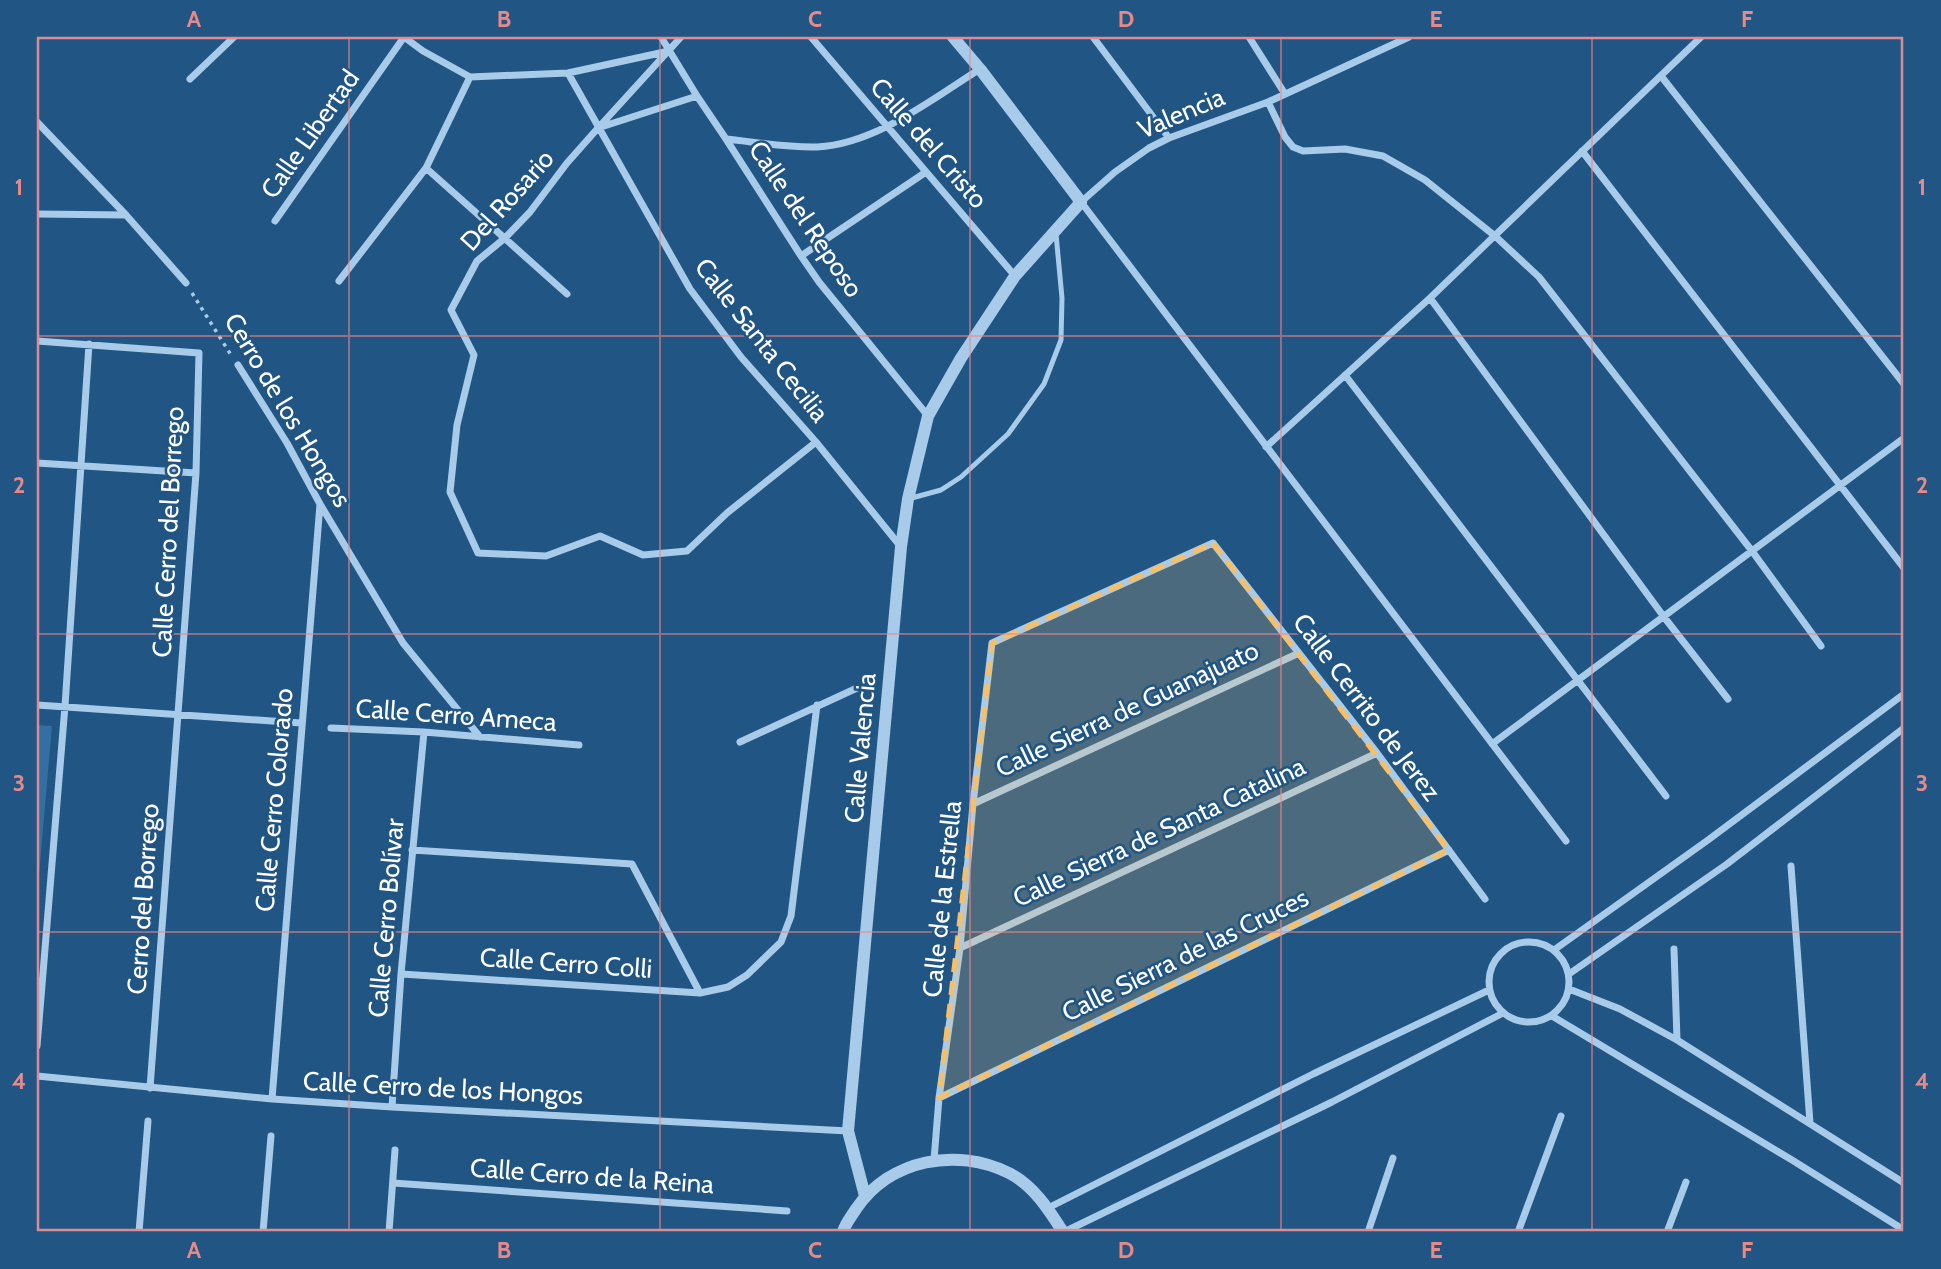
<svg xmlns="http://www.w3.org/2000/svg" width="1941" height="1269" font-family="Cabin,sans-serif">
<rect width="100%" height="100%" fill="#215583"/>
<!-- green -->
<path fill="#346fa1" d="M37 725 52 726 37 898Z"/>
<g fill="none" stroke-linecap="round" stroke-linejoin="round">
<!-- path -->
<path stroke="#a8cbe9" stroke-width="3.5" stroke-dasharray="3.5 5" stroke-linecap="butt" d="M192 293 231 355"/>
<!-- service -->
<path stroke="#a8cbe9" stroke-width="5" d="M908 499 941 490 961 477 1008 434 1044 384 1061 340 1062 298 1056 234"/>
<!-- minor -->
<path stroke="#a8cbe9" stroke-width="7" d="M404 37 423 51 470 77 568 73 669 51
M661 37 697 96 726 139 801 256 819 282 928 416
M811 37 1015 276
M1093 37 1169 138
M1249 37 1285 94
M1409 37 1268 102 1169 138 1149 148 1115 172 1081 202 1566 841
M568 73 690 289 741 357 816 442 901 547
M1661 76 1904 384
M470 77 426 168 567 294
M190 79 234 37
M697 96 598 128 567 163 530 212 505 238 477 261 451 310 474 355 457 425 450 492 478 553 546 556 600 536 643 555 687 551 727 513 816 442
M1268 102 1285 137 1293 147 1303 151 1345 149 1383 156 1425 180 1495 236 1539 277 1752 551 1821 646
M37 122 126 215 186 283
M599 127 681 37
M726 139C756 142 787 148 817 147 876 144 932 99 980 69
M1582 151 1904 568
M37 214 126 215
M275 221 404 37
M801 256 926 172
M339 281 426 168
M1430 298 1664 617 1728 699
M37 341 199 353 196 473 150 1088
M238 365 287 443 320 504 403 643 480 737
M1345 375 1666 796
M1266 447 1430 298 1701 37
M37 463 196 473
M37 705 301 723
M331 728 424 732 579 745
M740 742 857 688
M1492 744 1904 438
M973 804 1299 653
M412 850 632 864 700 993
M1791 866 1810 1123
M1489 982a40 40 0 1 1 80 0a40 40 0 1 1-80 0Z
M960 948 1377 753
M1674 949 1677 1040
M1554 950 1708 840 1904 694
M401 974 700 993 728 987 747 975 781 942 791 916 817 705
M1569 974 1727 864 1904 728
M1569 989 1620 1009 1677 1040 1904 1183
M1552 1016 1792 1160 1904 1230
M37 1046 65 706 89 344
M37 1076 272 1099 392 1107 848 1131
M939 1098 1449 850
M272 1099 320 504
M392 1107 401 974 424 732
M934 1160 939 1098 960 948 973 804 992 643 1213 543 1377 753 1485 899
M393 1183 787 1211
M1048 1208 1313 1074 1489 990
M139 1232 148 1121
M263 1232 271 1136
M389 1232 395 1150
M1064 1232 1332 1102 1503 1013
M1368 1232 1393 1158
M1518 1232 1561 1116
M1667 1232 1686 1182"/>
<!-- tertiary -->
<path stroke="#a8cbe9" stroke-width="12" d="M865 1196 848 1131 901 547 908 499 928 416 961 358 1015 276 1081 202 980 69 953 37
M843 1232C845 1224 851 1217 856 1209 890 1159 957 1147 1009 1173 1034 1186 1049 1210 1063 1232"/>
</g>
<!-- marked area -->
<path fill="#f6c069" fill-opacity="0.2" stroke="#f6c069" stroke-width="5" stroke-dasharray="14 9" stroke-linejoin="round" d="M1213 543 1449 850 939 1098 992 643Z"/>
<!-- grid -->
<path fill="none" stroke="#e88989" stroke-width="2" stroke-opacity="0.55" d="M349 37V1232M660 37V1232M970 37V1232M1281 37V1232M1592 37V1232M37 336H1904M37 634H1904M37 932H1904"/>
<g text-anchor="middle" dominant-baseline="central" stroke-width="5" stroke-linejoin="round" paint-order="stroke">
<!-- street labels -->
<g font-size="26" fill="#fff" stroke="#215583">
<text transform="translate(1181 113) rotate(-23)">Valencia</text>
<text transform="translate(310 134) rotate(-55)">Calle Libertad</text>
<text transform="translate(929 143) rotate(49)">Calle del Cristo</text>
<text transform="translate(507 200) rotate(-48)">Del Rosario</text>
<text transform="translate(806 219) rotate(56)">Calle del Reposo</text>
<text transform="translate(762 340) rotate(52)">Calle Santa Cecilia</text>
<text transform="translate(288 410) rotate(59)">Cerro de los Hongos</text>
<text transform="translate(168 532) rotate(-87)">Calle Cerro del Borrego</text>
<text transform="translate(1367 707) rotate(53)">Calle Cerrito de Jerez</text>
<text transform="translate(1127 709) rotate(-25)">Calle Sierra de Guanajuato</text>
<text transform="translate(456 715) rotate(4)">Calle Cerro Ameca</text>
<text transform="translate(860 748) rotate(-85)">Calle Valencia</text>
<text transform="translate(274 800) rotate(-85)">Calle Cerro Colorado</text>
<text transform="translate(1159 832) rotate(-25)">Calle Sierra de Santa Catalina</text>
<text transform="translate(143 899) rotate(-86)">Cerro del Borrego</text>
<text transform="translate(942 899) rotate(-84)">Calle de la Estrella</text>
<text transform="translate(386 918) rotate(-85)">Calle Cerro Bolívar</text>
<text transform="translate(1185 955) rotate(-26)">Calle Sierra de las Cruces</text>
<text transform="translate(566 963) rotate(4)">Calle Cerro Colli</text>
<text transform="translate(443 1088) rotate(3)">Calle Cerro de los Hongos</text>
<text transform="translate(592 1176) rotate(4)">Calle Cerro de la Reina</text>
</g>
</g>
<!-- border -->
<rect width="1941" height="1269" fill="none" stroke="#215583" stroke-width="77"/>
<rect x="38" y="38" width="1864" height="1192" fill="none" stroke="#e88989" stroke-width="2.5"/>
<g font-size="23" text-anchor="middle" font-weight="bold" fill="#e88989">
<text x="194" y="27">A</text>
<text x="504" y="27">B</text>
<text x="815" y="27">C</text>
<text x="1126" y="27">D</text>
<text x="1436" y="27">E</text>
<text x="1747" y="27">F</text>
<text x="19" y="195">1</text>
<text x="1922" y="195">1</text>
<text x="19" y="493">2</text>
<text x="1922" y="493">2</text>
<text x="19" y="791">3</text>
<text x="1922" y="791">3</text>
<text x="19" y="1089">4</text>
<text x="1922" y="1089">4</text>
<text x="194" y="1258">A</text>
<text x="504" y="1258">B</text>
<text x="815" y="1258">C</text>
<text x="1126" y="1258">D</text>
<text x="1436" y="1258">E</text>
<text x="1747" y="1258">F</text>
</g>
</svg>
